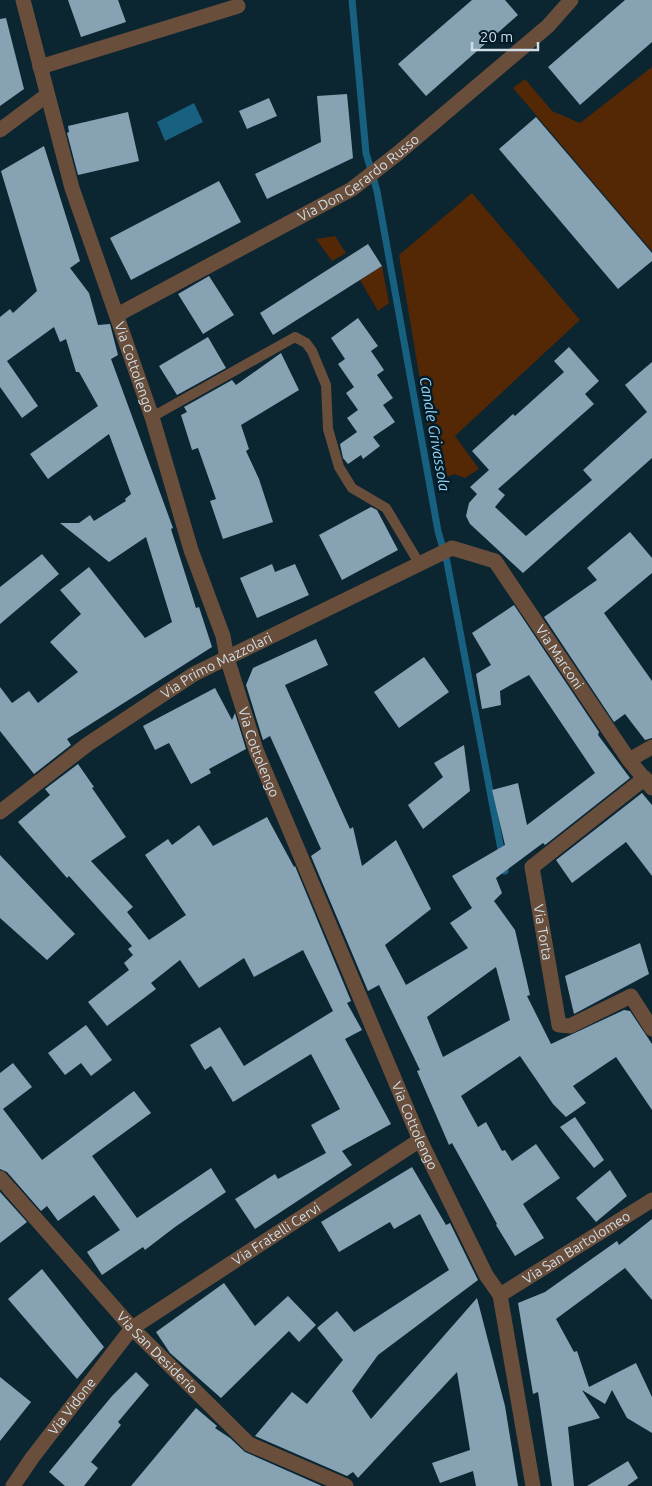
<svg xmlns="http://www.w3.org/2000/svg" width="652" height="1486" font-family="Ubuntu,sans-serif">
<rect width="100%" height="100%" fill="#0b2531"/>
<!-- green -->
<path fill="#552805" d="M652 67V251L513 88 525 79 552 111 580 123Z
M472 193 580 320 455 436 479 469 465 478 454 474 437 481 399 255Z
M335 236 346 253 332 261 316 239Z
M382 266 389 303 378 311 360 280Z"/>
<!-- water -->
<path fill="#17607f" d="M194 103 203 122 165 141 157 122Z"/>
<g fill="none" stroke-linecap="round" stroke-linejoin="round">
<!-- stream -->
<path stroke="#17607f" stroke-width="7" d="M352 0 366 153 377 191 438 531 447 562 505 871"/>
</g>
<!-- building -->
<path fill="#87a3b3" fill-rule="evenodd" d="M68 0H118L126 22 81 37Z
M472 0H505L518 15 426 96 398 64Z
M625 0H652V42L580 105 548 67Z
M6 18 24 89 0 106V19Z
M347 94 353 158 267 199 255 174 321 142 317 96Z
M269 98 277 116 247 129 239 111Z
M128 112 139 161 78 175 67 133 69 132 68 126Z
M536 117 652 253V261L618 289 499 149Z
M44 146 80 261 70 268 89 293 98 325 110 324 118 355 111 359 173 528 171 529 196 608 199 607 212 647 67 739 71 745 34 774 0 731V687L12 703 29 691 38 703 78 672 50 642 81 614 60 590 89 567 145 638 172 622 146 537 109 562 60 523H79L90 515 94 521 126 501 125 499 131 494 109 434 48 479 30 454 98 406 79 372H76L66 339 60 342 54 327 7 361 38 406 22 418 0 387V317L10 309 13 313 37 291 1 171Z
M219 181 241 222 131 280 110 238Z
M368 244 382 266 273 335 260 313Z
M209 276 234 315 203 334 178 294Z
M358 318 378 346 371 351 384 370 377 375 393 398 383 405 395 422 373 437 380 446 363 459 361 455 348 464 343 458 340 444 357 432 347 418 358 410 346 393 354 387 338 364 345 359 331 338Z
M208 337 226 368 177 395 159 366Z
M569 347 599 381 585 394 594 404 498 489 505 495 495 507 526 536 592 480 583 470 647 412 625 385 652 362V458L523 573 470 524 466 516 469 503 477 494 470 487 489 470 472 451 513 414 515 416 564 372 554 361Z
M281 353 299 390 241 425 249 449 246 451 259 479 273 522 223 539 210 501 216 499 198 448 192 450 181 415 187 412 184 407 232 380 236 385Z
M371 507 377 510 398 550 342 580 319 535Z
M630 532 652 558V573L604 613 652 681V738L645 740 625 714 614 722 544 617 597 580 587 568Z
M42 554 59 574 0 624V587Z
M272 564 275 572 295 564 309 595 257 618 240 578Z
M514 605 599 732 598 735 630 778 545 845 543 843 496 878 502 893 494 901 515 930 530 995 527 996 551 1044 624 1010 630 1011 652 1044V1110L616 1057 573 1086 586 1103 566 1117 553 1104 520 1056 461 1096 478 1127 486 1122 502 1151 505 1150 512 1161 536 1144 560 1178 523 1204 544 1238 515 1256 496 1225 497 1224 452 1143 449 1145 417 1071 420 1070 379 985 368 991 311 856 321 849 270 736 263 740 246 685 253 668 316 639 328 665 285 685 350 829 353 827 362 866 396 840 431 909 385 945 406 985 468 948 450 923 472 908 452 876 505 845 492 790 518 783 527 825 595 773 529 675 500 691 501 705 482 709 476 674 491 665 472 633ZM496 967 510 1020 443 1057 427 1017Z
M424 657 449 692 399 728 374 692Z
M215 688 232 720 235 713 246 749 209 769 211 773 191 784 169 743 155 750 143 726Z
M464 745 470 791 423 829 408 805 443 777 434 763Z
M78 764 94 787 92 788 126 837 91 861 133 907 127 912 149 940 186 915 145 855 168 839 172 845 199 825 213 846 267 817 294 867 295 866 351 1001 347 1003 362 1030 345 1039 391 1124 342 1151 352 1165 255 1229 235 1199 275 1174 278 1179 326 1153 311 1125 340 1109 311 1054 233 1102 211 1066 205 1070 190 1045 220 1027 244 1066 333 1011 303 950 254 977 244 958 199 988 180 960 151 983 156 989 107 1026 88 1002 129 970 124 963 133 955 128 949 132 946 69 876 67 878 18 822 50 795 45 789Z
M642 793 652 805V876L626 842 572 883 556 860Z
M0 855 75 934 47 960 0 918Z
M640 943 649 974 574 1014 565 976Z
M86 1025 112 1060 91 1076 81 1063 65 1075 48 1053Z
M13 1063 32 1087 3 1109 42 1160 134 1091 151 1113 92 1156 137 1218 211 1168 226 1192 175 1227 145 1250 143 1247 102 1275 87 1252 120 1230 94 1195 58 1221 47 1206 41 1211 7 1172 0 1169V1073Z
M575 1117 604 1160 594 1168 560 1127Z
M412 1167 446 1225 450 1223 478 1280 378 1355 352 1391 371 1419 477 1298 505 1406 518 1486H476L473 1471 440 1483 432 1463 470 1450 457 1372 358 1478 353 1472 347 1476 255 1436 292 1392 307 1404 343 1360 317 1328 337 1311 354 1332 449 1270 420 1214 394 1229 390 1222 339 1252 321 1222Z
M610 1170 627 1196 596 1222 576 1198Z
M0 1192 27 1222 0 1243Z
M652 1219V1300L625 1268 556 1319 574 1352 577 1351 589 1387 636 1363 652 1397V1433L627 1418 612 1390 605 1404 582 1390 600 1418 568 1427 574 1486H552L538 1392 533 1394 518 1303 545 1292 617 1241 619 1245Z
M42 1269 104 1347 77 1379 8 1299Z
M224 1283 255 1326 288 1296 316 1325 299 1342 289 1331 221 1398 170 1353 156 1332Z
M136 1372 149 1385 118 1422 121 1425 91 1462 98 1468 84 1486H65L49 1472 112 1396Z
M0 1377 31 1402 0 1441Z
M196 1408 217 1426 215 1428 230 1438 245 1452 322 1486H131Z
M628 1461 638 1478 627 1486H587Z"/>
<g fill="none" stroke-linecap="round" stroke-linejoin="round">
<!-- lane -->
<path stroke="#6a4e3c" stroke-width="10" d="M152 417 295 337 306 343 312 351 326 385 328 429 339 467 352 488 386 508 419 563"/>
<!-- street -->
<g stroke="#6a4e3c" stroke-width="15">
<path id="s1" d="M23 0 72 188 152 417 191 550 223 636 227 658 256 750 420 1140 486 1275 500 1295 533 1486"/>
<path d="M40 67 238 6"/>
<path d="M0 130 47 95"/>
<path id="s2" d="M117 315 352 189 397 154 548 26 571 0"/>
<path d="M629 760 652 747"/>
<path id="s3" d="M645 778 532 867 559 1025 570 1026 631 996 652 1029"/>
<path id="s4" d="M0 812 88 744 194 674 452 548 495 561 629 760 652 788"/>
<path id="s5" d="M0 1178 132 1328 249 1444 346 1486"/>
<path id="s6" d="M500 1295 652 1200"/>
<path id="s7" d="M13 1486 32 1458 132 1328 420 1140"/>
</g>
</g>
<g text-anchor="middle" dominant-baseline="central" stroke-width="5" stroke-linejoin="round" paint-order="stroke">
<!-- street labels -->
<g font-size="14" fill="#d0dfe7" stroke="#031b27">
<text stroke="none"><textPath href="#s2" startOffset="278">Via Don Gerardo Russo</textPath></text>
<text stroke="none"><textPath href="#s1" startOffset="384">Via Cottolengo</textPath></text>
<text stroke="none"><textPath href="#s4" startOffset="686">Via Marconi</textPath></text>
<text stroke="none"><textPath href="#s4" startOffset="262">Via Primo Mazzolari</textPath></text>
<text stroke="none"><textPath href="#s1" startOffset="789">Via Cottolengo</textPath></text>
<text stroke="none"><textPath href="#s3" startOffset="210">Via Torta</textPath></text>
<text stroke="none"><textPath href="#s1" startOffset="1194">Via Cottolengo</textPath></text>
<text stroke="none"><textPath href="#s7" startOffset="370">Via Fratelli Cervi</textPath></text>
<text stroke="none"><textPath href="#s6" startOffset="90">Via San Bartolomeo</textPath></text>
<text stroke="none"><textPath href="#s5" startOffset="235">Via San Desiderio</textPath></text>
<text stroke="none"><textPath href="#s7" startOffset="99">Via Vidone</textPath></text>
</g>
<!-- water labels -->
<g font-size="15" font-style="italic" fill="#94d5f8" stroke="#031b27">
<text transform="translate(435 434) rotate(80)">Canale Grivassola</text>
</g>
</g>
<!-- scale -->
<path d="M472 42v8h66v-8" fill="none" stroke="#d0dfe7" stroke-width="2.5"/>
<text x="480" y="42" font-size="15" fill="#d0dfe7" stroke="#031b27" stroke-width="4" paint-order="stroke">20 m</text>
</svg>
